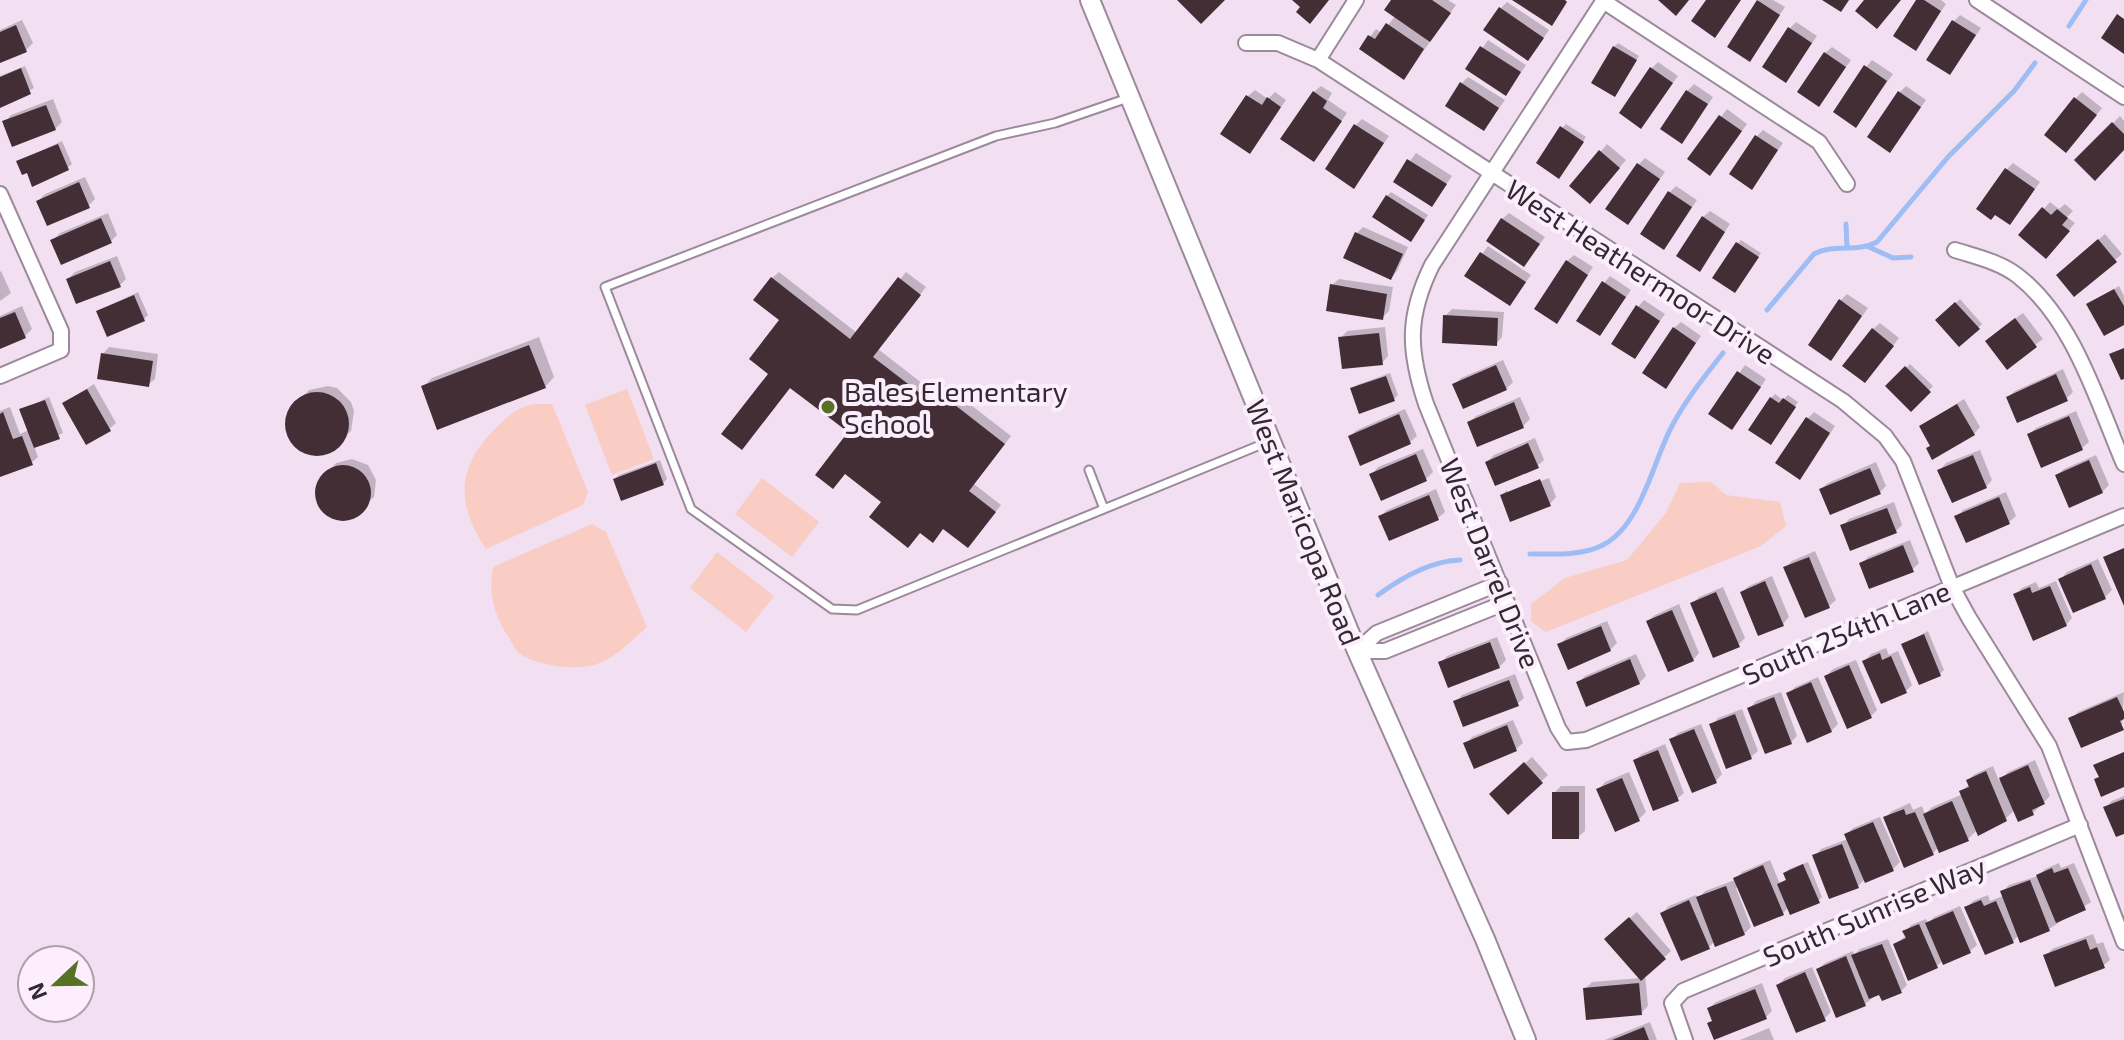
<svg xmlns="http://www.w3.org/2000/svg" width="2124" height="1040" font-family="'Exo 2',sans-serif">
<rect width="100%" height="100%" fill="#f2dff2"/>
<!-- green -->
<path fill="#f9ccc4" d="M627 389 654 459 612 475 585 405Z
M534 404H552L588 492 583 505 486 549C454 501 458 465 498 426 510 415 518 407 534 404Z
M762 478 819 522 792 557 735 514Z
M1711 482 1726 495 1780 502 1786 526 1761 546 1546 632 1531 621V604L1565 578 1627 560 1666 513 1680 483Z
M592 524 606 532 647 627C631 641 618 656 597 664 578 671 536 666 519 653 515 650 512 642 509 638 494 614 488 595 493 567Z
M717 552 774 596 746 632 690 588Z"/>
<!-- shadow -->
<path fill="#0003" d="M1393 0H1448L1456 5 1410 70 1361 48 1376 29 1382 33 1395 16Z
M1759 0H1773L1785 7 1750 59 1730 46Z
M1918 0H1941L1946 4 1916 49Z
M1507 2 1549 30 1534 52 1500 9Z
M1960 15 1981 28 1950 73 1954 21Z
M22 20 33 43 26 50 0 61V30Z
M1796 22 1817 36 1786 81 1790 28Z
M1488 40 1526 65 1512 86 1468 69Z
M1618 43 1639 56 1618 91 1614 47Z
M1832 47 1851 60 1819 105 1825 53Z
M1872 60 1893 74 1856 125 1866 67Z
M1658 62 1678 76 1641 126 1651 69Z
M25 66 34 88 0 106V76Z
M1468 77 1505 100 1484 129 1462 83Z
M1694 84 1713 97 1688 135 1687 91Z
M1321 86 1332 93 1328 100 1347 113 1314 160V92Z
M1906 86 1926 100 1896 144 1899 93Z
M1255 90 1268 99 1275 92 1286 100 1256 144 1248 96Z
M2082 92 2102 108 2073 144 2076 98Z
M53 99 62 122 55 129 5 122 11 115Z
M1727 109 1747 124 1716 167 1690 159Z
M2120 116 2124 121V148L2077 160Z
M1362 119 1389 136 1354 186 1356 125Z
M1566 124 1586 137 1563 172 1562 128Z
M1763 130 1783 143 1752 187 1757 136Z
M62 141 72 164 67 168 28 170 19 161Z
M1607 144 1626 160 1597 194 1572 186Z
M1416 153 1452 176 1432 205 1395 181Z
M1645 158 1665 172 1628 223 1638 165Z
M2013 163 2040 182 2010 223 2007 169Z
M85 177 95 199 88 206 38 201 45 194Z
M1676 186 1697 200 1670 241 1669 193Z
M1391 192 1428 215 1415 235 1387 196Z
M2050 202 2059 209 2065 204 2073 211 2067 217 2075 223 2052 250 2021 234Z
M1710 211 1730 224 1700 269 1703 217Z
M108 213 117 235 111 241 53 240 60 233Z
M1509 213 1545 237 1524 265 1502 219Z
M1363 227 1408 247 1397 271 1391 278 1357 233Z
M2105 234 2122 254 2115 260 2065 268Z
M1741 240 1761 253 1738 287 1737 244Z
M1488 246 1531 275 1510 304 1467 275Z
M1574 255 1593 267 1557 321 1567 261Z
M117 256 126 279 120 285 68 279 75 272Z
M1 271 11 293 0 301V272Z
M779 272 857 333 906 272 926 287 878 349 936 394 945 385 1011 436 974 484 1001 505 974 539 944 527 920 531 884 501 851 432 770 374 782 319 772 278Z
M1610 276 1631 290 1600 334 1604 283Z
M1339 279 1393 287 1389 311 1382 318 1332 285Z
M2119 286 2124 296V322L2088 305Z
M138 292 148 315 144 319 98 311Z
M1847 294 1868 308 1831 359 1840 301Z
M1960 299 1982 324 1960 345 1938 320Z
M1644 300 1665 314 1635 357 1638 307Z
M22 306 32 329 25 336 0 347V316Z
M1452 309 1504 312 1502 337 1496 344 1445 316Z
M2023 313 2043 339 2007 367 1994 334Z
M1681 322 1701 336 1666 386 1674 328Z
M1880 323 1899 338 1871 374 1873 329Z
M1385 327 1388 356 1382 363 1341 338 1347 331Z
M539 337 554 377 545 387H423L432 378Z
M109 347 158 354 155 379 148 385 103 354Z
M1503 360 1513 382 1506 389 1455 384 1461 378Z
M1910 364 1933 386 1911 409 1888 386Z
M1745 365 1766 379 1738 421 1711 413Z
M2063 369 2073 392 2066 399 2008 397 2015 391Z
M1390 373 1398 395 1394 399 1353 389 1357 385Z
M94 384 116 423 109 429 65 403Z
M328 386 337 388 351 402 354 411 351 431 328 452H308L292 441 286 422 288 413 309 390Z
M1775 394 1783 400 1788 395 1798 402 1775 438 1771 398Z
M49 397 63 433 34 446 38 457 31 463 0 475V411L10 407 20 434 29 430 22 410Z
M1520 397 1530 419 1523 426 1469 422 1476 416Z
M1964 399 1980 427 1974 434 1932 445 1921 426Z
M1405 409 1417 436 1410 442 1350 436 1357 430Z
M2076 411 2089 442 2082 448 2029 434 2036 428Z
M1814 412 1835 426 1806 471 1808 418Z
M1535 438 1544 460 1537 466 1487 462 1494 455Z
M1423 449 1433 472 1426 479 1372 474 1378 467Z
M1980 450 1992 480 1986 487 1940 470 1946 463Z
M2096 455 2109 485 2102 492 2057 475 2064 469Z
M352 459 368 465 376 480 374 497 353 517 336 519 321 508 316 492 318 484 336 463Z
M660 460 667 479 663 483 615 479 619 475Z
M1876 462 1886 486 1879 493 1821 489 1828 483Z
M1549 478 1556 497 1550 504 1502 495 1507 490V494Z
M1436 489 1445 512 1438 518 1381 516 1387 510Z
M2006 492 2016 516 2009 522 1957 517 1963 510Z
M1894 502 1902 525 1895 532 1843 526 1849 519Z
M1910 540 1919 563 1912 570 1862 563 1868 557Z
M1815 551 1836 600 1829 606 1785 568 1792 561Z
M2098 559 2112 590 2105 597 2061 579 2067 572Z
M1772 576 1789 617 1783 624 1742 592 1749 586Z
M2056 581 2072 618 2066 625 2015 595 2022 588 2036 582 2039 588Z
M1723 587 1745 638 1738 645 1692 604 1699 597Z
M1679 604 1699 653 1693 660 1648 621 1655 615Z
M1607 621 1617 643 1610 650 1560 645 1566 638Z
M1928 631 1944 670 1940 674 1904 644Z
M1497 637 1506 660 1499 667 1441 663 1447 656Z
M1886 648 1889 655 1898 651 1912 685 1906 691 1865 661 1871 654Z
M1636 654 1646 676 1639 683H1578L1585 676Z
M1856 660 1877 710 1870 717 1826 676 1833 669Z
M1515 674 1524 698 1517 704 1456 702 1462 695Z
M1818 677 1838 724 1831 731 1788 694 1795 687Z
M1781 692 1797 736 1791 742 1750 708 1756 701Z
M2124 692 2122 728 2071 719 2078 712Z
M1742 709 1758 751 1751 757 1712 725 1718 718Z
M1513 720 1523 743 1516 749 1466 744 1472 737Z
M1701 724 1722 774 1716 781 1671 740 1678 733Z
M1665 744 1684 793 1677 799 1635 760 1642 754Z
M1532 757 1548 775 1508 812 1492 794Z
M2035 760 2050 796 2033 813 2015 810 2005 819 1977 830 1968 839 1939 847 1933 853 1885 818 1892 811 1910 803 1913 810 1922 806 1925 814 1932 807 1963 794 1961 791 1970 784 1968 780 1975 774 1993 766 1999 781 2008 772Z
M1629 772 1646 812 1639 819 1616 829 1599 789 1605 782Z
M1561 786H1585V831L1578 837 1554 793Z
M2124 796V831L2105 808 2112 801Z
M1880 817 1900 862 1893 869 1865 879 1858 886 1815 856 1821 849 1848 839 1846 835 1853 828Z
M1770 860 1780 884 1787 879 1785 873 1789 869 1808 862 1822 897 1818 901 1789 907 1783 913 1739 887 1736 888 1751 927 1744 934 1715 941 1709 947 1662 913 1669 906 1696 895 1698 898 1705 891 1735 880 1742 872Z
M2059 863 2061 868 2074 863 2091 902 2049 929 2019 935 2013 941 1966 908 1973 901 1988 895 1990 901 2003 896 2002 892 2009 885 2038 876 2045 869Z
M1960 906 1977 945 1970 951 1943 960 1937 966 1895 944 1906 936 1905 932 1911 925 1926 919 1928 923 1934 917Z
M1637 912 1671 951 1645 975 1648 1006 1641 1013 1585 989 1592 982 1641 978 1614 932Z
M2093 934 2097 944 2103 942 2110 960 2103 966 2046 956 2052 949Z
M1888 939 1907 985 1901 991 1880 992 1865 1004 1837 1015 1818 969 1825 963 1853 951 1854 955 1860 949Z
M1812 967 1831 1012 1824 1019 1778 985 1785 978Z
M1762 983 1772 1011 1766 1017 1713 1020 1709 1008 1716 1002Z
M1650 1022 1657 1040H1605Z
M1769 1028 1774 1040H1740Z"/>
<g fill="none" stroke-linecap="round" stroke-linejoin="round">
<!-- stream -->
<path stroke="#9ebdf5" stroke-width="5" d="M2069 26 2086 0
M1846 224 1847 248
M1869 247 1893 258 1911 257
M1767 310 1814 254C1834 243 1857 253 1877 242L1948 157 2014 91 2035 63
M1530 554C1553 554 1582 556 1603 545 1642 525 1653 460 1673 424 1687 398 1705 376 1723 353
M1378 595C1401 578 1430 561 1460 560"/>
</g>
<!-- building -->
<path fill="#432e35" d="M1177 0H1225L1201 24Z
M1292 0H1329L1310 24 1296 12 1300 7Z
M1391 0H1432L1451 13 1430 42 1384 10Z
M1512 0H1565L1567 2 1552 26Z
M1658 0H1689L1676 16Z
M1706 0H1741L1715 38 1691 21Z
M1757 0 1780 15 1750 62 1727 47Z
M1822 0H1849L1841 12Z
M1864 0H1901L1877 29 1855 11Z
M1916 0H1924L1941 11 1916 51 1893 36Z
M1499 7 1544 38 1528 61 1483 30Z
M2117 14 2124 19V54L2101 38Z
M1952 20 1976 35 1950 75 1926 60Z
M1386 23 1424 49 1404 80 1359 49 1368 35 1375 39Z
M16 25 27 52 0 63V32Z
M1788 27 1812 43 1786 83 1762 67Z
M1480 46 1521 72 1506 96 1465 69Z
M1613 46 1637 60 1615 97 1591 83Z
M1824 52 1846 67 1819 107 1797 92Z
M1864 65 1887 81 1856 128 1833 112Z
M1650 67 1673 83 1641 129 1619 113Z
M21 68 31 94 0 108V77Z
M1460 82 1499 108 1484 131 1445 106Z
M1686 90 1708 104 1682 144 1660 129Z
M1313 91 1327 101 1323 108 1342 121 1314 162 1280 139Z
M1898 91 1921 107 1890 153 1867 137Z
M1246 95 1262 105 1267 97 1281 107 1250 154 1220 134Z
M2074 97 2097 115 2066 153 2044 135Z
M46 105 56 130 12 147 2 121Z
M1719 115 1742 131 1710 176 1687 159Z
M2112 122 2124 134V150L2095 181 2074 160Z
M1354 124 1384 143 1354 189 1325 169Z
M1560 126 1584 142 1559 179 1536 163Z
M1755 135 1778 150 1752 190 1729 174Z
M58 144 69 170 32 187 27 173 22 175 16 161Z
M1599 150 1620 168 1590 204 1569 186Z
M1407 159 1447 184 1432 207 1393 182Z
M1637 163 1660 179 1628 225 1605 209Z
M2005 168 2035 189 2010 225 1995 215 1991 220 1976 209Z
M79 182 90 208 47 226 36 201Z
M1668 191 1692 207 1664 250 1640 234Z
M1386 195 1425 220 1411 242 1372 217Z
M2042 207 2051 215 2057 209 2068 218 2062 225 2070 231 2046 259 2018 235Z
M1702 216 1725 232 1700 272 1676 256Z
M101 218 112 243 61 265 50 240Z
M1501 218 1540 244 1524 267 1486 241Z
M1355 232 1403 254 1391 280 1343 258Z
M2098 239 2117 262 2074 297 2056 275Z
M1736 242 1759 257 1735 293 1712 278Z
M1480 252 1526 282 1510 306 1464 276Z
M1566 260 1588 275 1557 324 1534 309Z
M110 261 121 287 76 304 66 279Z
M771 277 850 339 898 277 921 295 873 357 929 400 937 391 1005 444 969 491 996 512 968 548 943 529 933 543 920 533 908 548 869 517 881 502 845 474 833 489 815 475 848 432 790 388 742 450 721 434 768 374 749 359 779 320 753 300Z
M1602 281 1626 297 1600 336 1576 321Z
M1330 284 1387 294 1383 320 1326 311Z
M2114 289 2124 306V325L2104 336 2086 304Z
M134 295 145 321 107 337 96 311Z
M1839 299 1862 316 1831 361 1808 345Z
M1955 302 1980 329 1959 347 1935 320Z
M1636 305 1660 321 1635 359 1611 344Z
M15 312 26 338 0 349V318Z
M1443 315 1498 318 1497 346 1442 343Z
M2015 318 2037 347 2007 370 1985 341Z
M1673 327 1696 343 1666 389 1642 373Z
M1872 328 1894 346 1865 383 1842 366Z
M1379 333 1383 365 1342 369 1338 337Z
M529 345 546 388 437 430 421 386Z
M2124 348V379L2121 380 2109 354Z
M101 353 153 361 149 387 97 379Z
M1496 365 1507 390 1463 409 1452 384Z
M1905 366 1931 392 1911 412 1885 386Z
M1737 371 1761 387 1732 430 1708 414Z
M2056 374 2068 401 2017 423 2006 397Z
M1386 376 1395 401 1359 414 1350 388Z
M87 389 111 431 86 445 62 403Z
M285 424a32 32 0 1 1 64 0a32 32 0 1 1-64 0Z
M1770 397 1779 403 1783 398 1796 407 1771 445 1748 430Z
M45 400 60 439 34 448 19 409Z
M1514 402 1524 428 1477 447 1467 422Z
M1957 404 1975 435 1932 460 1926 448 1930 446 1919 426Z
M3 412 13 439 22 436 33 465 0 477V414Z
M1399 414 1411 444 1360 466 1348 436Z
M2069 416 2083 450 2041 468 2027 434Z
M1806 417 1830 433 1800 480 1775 463Z
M1528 443 1539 468 1495 486 1485 462Z
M1416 454 1427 481 1381 501 1369 474Z
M1973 455 1987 488 1952 503 1937 470Z
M2089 460 2103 493 2069 508 2055 475Z
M656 463 664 485 621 501 613 479Z
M315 493a28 28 0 1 1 56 0a28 28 0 1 1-56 0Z
M1870 468 1881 494 1830 515 1819 489Z
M1540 479 1551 506 1510 522 1500 495Z
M1429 495 1439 520 1389 541 1378 516Z
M1999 497 2010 524 1966 543 1954 516Z
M1887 508 1897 533 1850 551 1840 525Z
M1903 545 1914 572 1869 589 1859 563Z
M2124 548V606L2103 557Z
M1809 557 1830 608 1805 618 1783 567Z
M2091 564 2106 599 2073 613 2058 579Z
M1765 581 1784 626 1758 636 1740 592Z
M2050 586 2067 626 2033 641 2013 594 2030 587 2032 593Z
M1716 592 1740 647 1713 658 1690 603Z
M1672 610 1694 661 1668 672 1646 621Z
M1601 626 1611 651 1568 670 1557 644Z
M1924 634 1941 676 1919 685 1901 644Z
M1490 642 1500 668 1448 688 1438 662Z
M1880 653 1882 660 1891 656 1907 693 1881 704 1862 661Z
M1630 659 1640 684 1586 707 1576 682Z
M1849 665 1872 718 1847 729 1824 676Z
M1509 680 1519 706 1463 727 1453 701Z
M1811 682 1832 732 1807 743 1786 693Z
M1774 697 1792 744 1765 754 1747 708Z
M2117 697 2124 712V719L2120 721 2124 730 2081 748 2068 718Z
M1735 714 1752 759 1726 769 1709 724Z
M1507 725 1517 751 1474 769 1463 743Z
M1694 729 1717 783 1692 793 1669 739Z
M1658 750 1679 801 1653 811 1633 760Z
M2124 752V787L2101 797 2094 779 2099 777 2093 765Z
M1524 762 1543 783 1508 815 1489 794Z
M2028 765 2045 804 2032 810 2034 815 2018 822 1999 778Z
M1986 771 2007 821 1978 836 1959 791 1969 787 1966 780Z
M1622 778 1640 821 1615 832 1596 789Z
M1552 792H1579V839H1552Z
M2124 799V834L2116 837 2103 807Z
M1952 801 1969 841 1939 853 1923 814Z
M1904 809 1906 815 1915 812 1934 855 1904 868 1883 817Z
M1873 822 1894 871 1865 883 1844 834Z
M1842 844 1859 888 1829 899 1812 855Z
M1803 864 1820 903 1790 915 1777 884 1786 880 1783 873Z
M1763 865 1784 915 1754 927 1733 878Z
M2052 868 2054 873 2068 868 2086 910 2056 923 2036 875Z
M2030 880 2050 931 2020 943 2000 891Z
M1726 886 1745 935 1715 947 1696 897Z
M1689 900 1710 949 1681 961 1660 913Z
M1981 900 1984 906 1996 901 2014 943 1985 955 1964 907Z
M1953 911 1971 953 1943 965 1925 923Z
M1629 917 1666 959 1641 981 1604 939Z
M1919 924 1938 968 1908 981 1893 944 1906 938 1902 931Z
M2086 939 2090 950 2097 947 2105 968 2055 987 2043 955Z
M1882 944 1902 993 1882 1001 1879 995 1869 999 1851 955Z
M1846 956 1866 1006 1836 1018 1816 969Z
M1805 972 1826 1021 1796 1033 1776 985Z
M1639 983 1642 1015 1586 1020 1583 988Z
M1755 989 1767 1019 1714 1040 1707 1023 1712 1021 1707 1008Z
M1644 1027 1649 1040H1612Z"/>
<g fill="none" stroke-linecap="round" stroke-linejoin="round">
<defs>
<path id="service" d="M1128 98 1055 123 996 136 605 287 691 509 832 609 857 610 1270 441
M1089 470 1104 509"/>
<path id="minor" d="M1604 0 1432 265C1407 316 1408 350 1426 404L1558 728 1567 742 1586 740 2124 516
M1977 0 2124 97
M1603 1 1819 142 1847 184
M1246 43H1278L1318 60 1843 401 1885 436 1903 461 1952 587 1969 618 2049 746 2124 942
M1318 60 1356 0
M0 194 61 331V350L0 376
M1955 250C1977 257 2000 262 2018 276 2074 320 2097 401 2124 464
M1357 651H1385L1507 602
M1357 651 1377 633 1500 583
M1685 1040 1672 1003 1683 991 2080 825"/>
<path id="tertiary" d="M1090 0 1357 651 1485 939 1526 1040"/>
</defs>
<!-- service casing -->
<use href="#service" stroke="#9b8a9b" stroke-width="11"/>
<!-- minor casing -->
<use href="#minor" stroke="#9b8a9b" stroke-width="18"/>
<!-- tertiary casing -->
<use href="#tertiary" stroke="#9b8a9b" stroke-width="22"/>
<!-- service -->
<use href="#service" stroke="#fff" stroke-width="7"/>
<!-- minor -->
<use href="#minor" stroke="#fff" stroke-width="14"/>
<!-- tertiary -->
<use href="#tertiary" stroke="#fff" stroke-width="18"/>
</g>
<!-- markers -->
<circle fill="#577225" stroke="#fdeefd" stroke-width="3" cx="828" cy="407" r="8"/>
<g text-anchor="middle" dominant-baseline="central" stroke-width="8" stroke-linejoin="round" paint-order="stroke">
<!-- street labels -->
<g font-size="28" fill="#312a31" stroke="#fdeefd">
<text transform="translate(1641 271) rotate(33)">West Heathermoor Drive</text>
<text transform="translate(1304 522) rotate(68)">West Maricopa Road</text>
<text transform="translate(1491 563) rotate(68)">West Darrel Drive</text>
<text transform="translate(1846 632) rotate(-23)">South 254th Lane</text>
<text transform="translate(1874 911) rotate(-23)">South Sunrise Way</text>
</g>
<!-- poi labels -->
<g font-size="28" fill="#312a31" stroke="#fdeefd" text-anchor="start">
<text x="844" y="391">Bales Elementary<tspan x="844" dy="32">School</tspan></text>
</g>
</g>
<!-- north arrow -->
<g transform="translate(56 984) rotate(248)"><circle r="38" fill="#fdeefd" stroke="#aba0ab" stroke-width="2"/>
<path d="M0-6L14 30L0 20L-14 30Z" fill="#577225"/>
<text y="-12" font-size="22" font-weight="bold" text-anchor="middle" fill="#312a31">N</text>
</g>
</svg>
